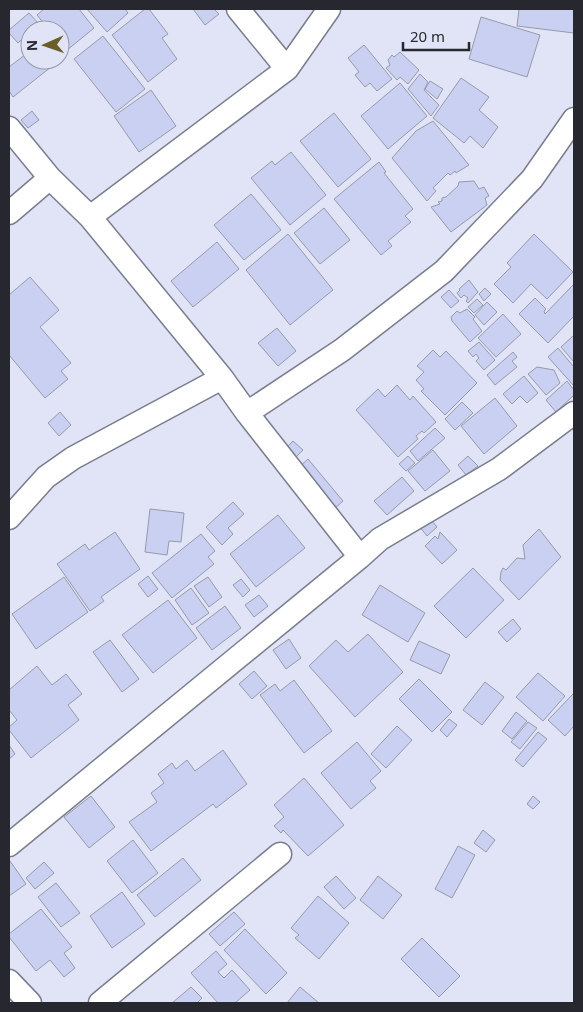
<svg xmlns="http://www.w3.org/2000/svg" width="583" height="1012" font-family="'Noto Sans',sans-serif">
<rect width="100%" height="100%" fill="#e1e4f6"/>
<!-- building -->
<path fill="#c9d0f1" stroke="#979aaa" d="M44 9H79L94 28 66 51 60 44V30H49L37 15Z
M87 9H125L128 13 107 32Z
M145 9H149L168 34 162 38 177 59 148 82 112 35Z
M193 9H214L219 14 205 25Z
M519 9H574V33L517 26Z
M29 13 39 24 32 30H30V32L18 43 9 33V30Z
M481 17 540 35 527 77 469 59Z
M103 36 145 89 116 112 74 59Z
M364 45 392 79 377 91 370 83 365 87 355 75 359 72 348 58Z
M30 51V60H46L51 67 13 97 9 91V67Z
M400 52 419 70 408 84 400 77 397 80 386 68 390 65 388 60 392 55 394 57Z
M420 74 428 82 424 90 439 105 431 116 408 89Z
M461 78 489 97 479 110 498 127 483 148 470 136 464 143 433 118Z
M430 81 443 89 437 99 425 89Z
M400 83 427 116 388 149 361 116Z
M151 90 176 126 139 152 114 116Z
M32 111 39 120 28 128 21 120Z
M334 113 371 159 338 187 300 141Z
M433 121 469 165 456 173 455 171 450 175 448 173 433 188 436 191 427 201 392 158 416 131Z
M291 152 326 195 290 225 251 178 272 161 275 165Z
M379 162 386 172 384 173 413 209 405 216 411 222 388 241 392 246 381 255 334 199Z
M474 181 479 189 484 187 489 196 485 198 487 205 451 232 431 207 440 204 438 202 442 201V198L446 197 458 186 459 182Z
M251 194 281 230 244 260 214 225Z
M324 208 350 240 320 264 294 233Z
M288 234 333 290 290 325 246 270Z
M534 234 573 272 547 299 531 284 513 303 494 284 511 267 507 263Z
M217 242 239 269 193 307 171 281Z
M30 277 59 310 40 327 71 363 61 371 68 379 45 398 9 355V295Z
M469 280 478 292 468 303 466 301 468 298 464 295 461 298 457 293 460 290 459 289Z
M574 284V316L548 343 519 314 535 298 546 309 544 311 545 314Z
M485 288 491 294 484 301 479 294Z
M449 290 459 301 451 308 441 297Z
M477 299 483 305 474 313 468 307Z
M487 302 497 312 484 325 475 315Z
M467 309 475 317 473 319 482 331 470 342 452 321 451 317 457 311 460 313Z
M503 314 521 334 496 357 478 338Z
M277 328 296 351 278 366 258 343Z
M574 335V362L561 347Z
M479 342 495 360 484 370 476 361 479 358 476 354 473 357 468 351Z
M558 348 574 367V386L548 357Z
M433 350 440 357 446 351 477 383 445 415 421 391 424 389 416 380 424 372 417 366Z
M513 352 517 357 512 361 517 367 495 385 487 375Z
M537 367 554 370 560 383 546 395 528 374Z
M524 376 538 393 527 403 520 396 512 404 503 394Z
M567 381 574 390V395L556 412 546 400Z
M397 385 410 400 413 396 436 422 424 433 422 431 416 436 418 439 398 457 356 410 378 389 385 397Z
M495 398 517 426 484 454 461 426Z
M462 402 473 413 455 430 445 419Z
M60 412 71 425 59 436 48 423Z
M435 428 445 438 418 461 410 451Z
M293 441 303 450 295 458 285 449Z
M433 450 450 471 425 491 408 471Z
M408 456 415 463 406 471 399 464Z
M468 456 478 466 466 475 458 465Z
M308 459 343 501 331 512 296 470Z
M402 477 414 491 387 515 374 501Z
M233 502 244 514 228 528 233 534 222 545 206 527Z
M150 509 184 513 181 542 169 541 167 555 145 552Z
M278 515 305 548 256 587 230 554Z
M432 521 437 527 427 536 419 526Z
M539 529 561 557 519 600 500 580 501 572 503 568 506 570 517 558 525 559 523 545Z
M115 532 140 569 101 597 104 601 90 611 57 564 85 544 89 550Z
M440 532 457 550 442 564 425 546 435 536 438 539Z
M201 534 215 551 208 557 214 564 172 598 152 573Z
M473 568 504 600 466 638 434 606Z
M148 576 158 589 148 597 138 584Z
M64 577 88 612 36 649 12 614Z
M208 577 222 597 209 607 194 586Z
M241 579 250 590 243 597 233 585Z
M380 585 425 613 408 642 362 615Z
M191 588 209 613 192 625 175 600Z
M259 595 268 606 254 617 245 605Z
M168 600 197 638 153 673 122 635Z
M225 606 241 628 212 650 196 628Z
M513 619 521 629 507 642 498 632Z
M368 634 403 672 355 717 309 666 336 640 348 652Z
M289 639 301 658 286 669 273 650Z
M110 640 139 679 122 692 93 652Z
M419 641 450 655 441 674 410 660Z
M37 666 52 685 66 674 82 694 68 705 79 720 31 758 9 730V727L17 720 9 710V690Z
M254 671 267 686 252 699 239 684Z
M538 673 565 696 543 721 516 697Z
M419 679 452 712 432 732 399 699Z
M294 680 332 731 304 753 260 695 275 684 280 691Z
M485 682 504 697 482 725 463 710Z
M574 693V726L565 736 548 720Z
M516 712 527 721 512 739 502 731Z
M449 719 457 725 447 737 440 730Z
M528 722 537 728 520 749 511 742Z
M397 726 412 740 386 768 371 754Z
M538 732 547 739 523 767 515 760Z
M357 742 381 771 370 781 376 788 351 809 321 773Z
M9 745 15 754 9 759Z
M223 750 247 784 216 808 213 804 151 851 129 822 157 802 151 793 164 783 158 774 172 763 176 769 187 760 195 771Z
M304 778 344 825 308 856 283 830 281 833 274 826 284 817 274 805Z
M91 796 115 827 89 848 64 817Z
M533 796 540 802 533 809 527 804Z
M483 830 495 840 486 852 474 843Z
M133 840 158 873 132 893 107 861Z
M458 846 475 855 452 898 435 889Z
M183 858 201 880 155 917 137 895Z
M10 861 26 884 9 896V862Z
M44 862 54 873 35 889 26 878Z
M336 876 356 898 344 909 324 887Z
M378 876 402 895 383 919 360 900Z
M56 883 80 913 61 927 38 897Z
M122 892 145 924 112 948 90 916Z
M318 896 349 923 319 959 295 938 299 935 291 928Z
M41 909 72 947 64 953 75 968 64 977 50 960 36 971 9 937V934Z
M234 912 245 924 220 946 209 934Z
M245 929 287 973 266 994 224 950Z
M422 938 460 976 439 997 401 959Z
M216 951 227 964 218 972 224 978 232 970 250 990 235 1003H218L191 973Z
M191 987 202 998 197 1003H172Z
M300 987 319 1003H287Z"/>
<g fill="none" stroke-linecap="round" stroke-linejoin="round">
<defs>
<path id="minor" d="M238 9 287 69
M9 128 50 178 90 217 222 378 247 413 360 557
M9 213 50 178
M90 217 287 69 329 9
M247 413 342 350 444 271 532 179 574 119
M9 518 46 477 73 458 222 378
M9 845 360 557 380 539 499 469 574 413
M9 981 30 1003
M100 1003 280 854"/>
</defs>
<!-- minor casing -->
<use href="#minor" stroke="#7a7d8d" stroke-width="25"/>
<!-- minor -->
<use href="#minor" stroke="#fff" stroke-width="22"/>
</g>
<!-- border -->
<rect width="583" height="1012" fill="none" stroke="#27282f" stroke-width="20"/>
<!-- north arrow -->
<g transform="translate(45 45) rotate(268)"><circle r="24" fill="#e1e4f6" stroke="#9799a6"/>
<path d="M0-4L9 19L0 12L-9 19Z" fill="#6a5e2b"/>
<text y="-8" font-size="14" font-weight="bold" text-anchor="middle" fill="#27282f">N</text>
</g>
<!-- scale -->
<path d="M403 42v8h66v-8" fill="none" stroke="#27282f" stroke-width="2.5"/>
<text x="410" y="42" font-size="15" fill="#27282f" stroke="#e1e4f6" stroke-width="4" paint-order="stroke">20 m</text>
</svg>
